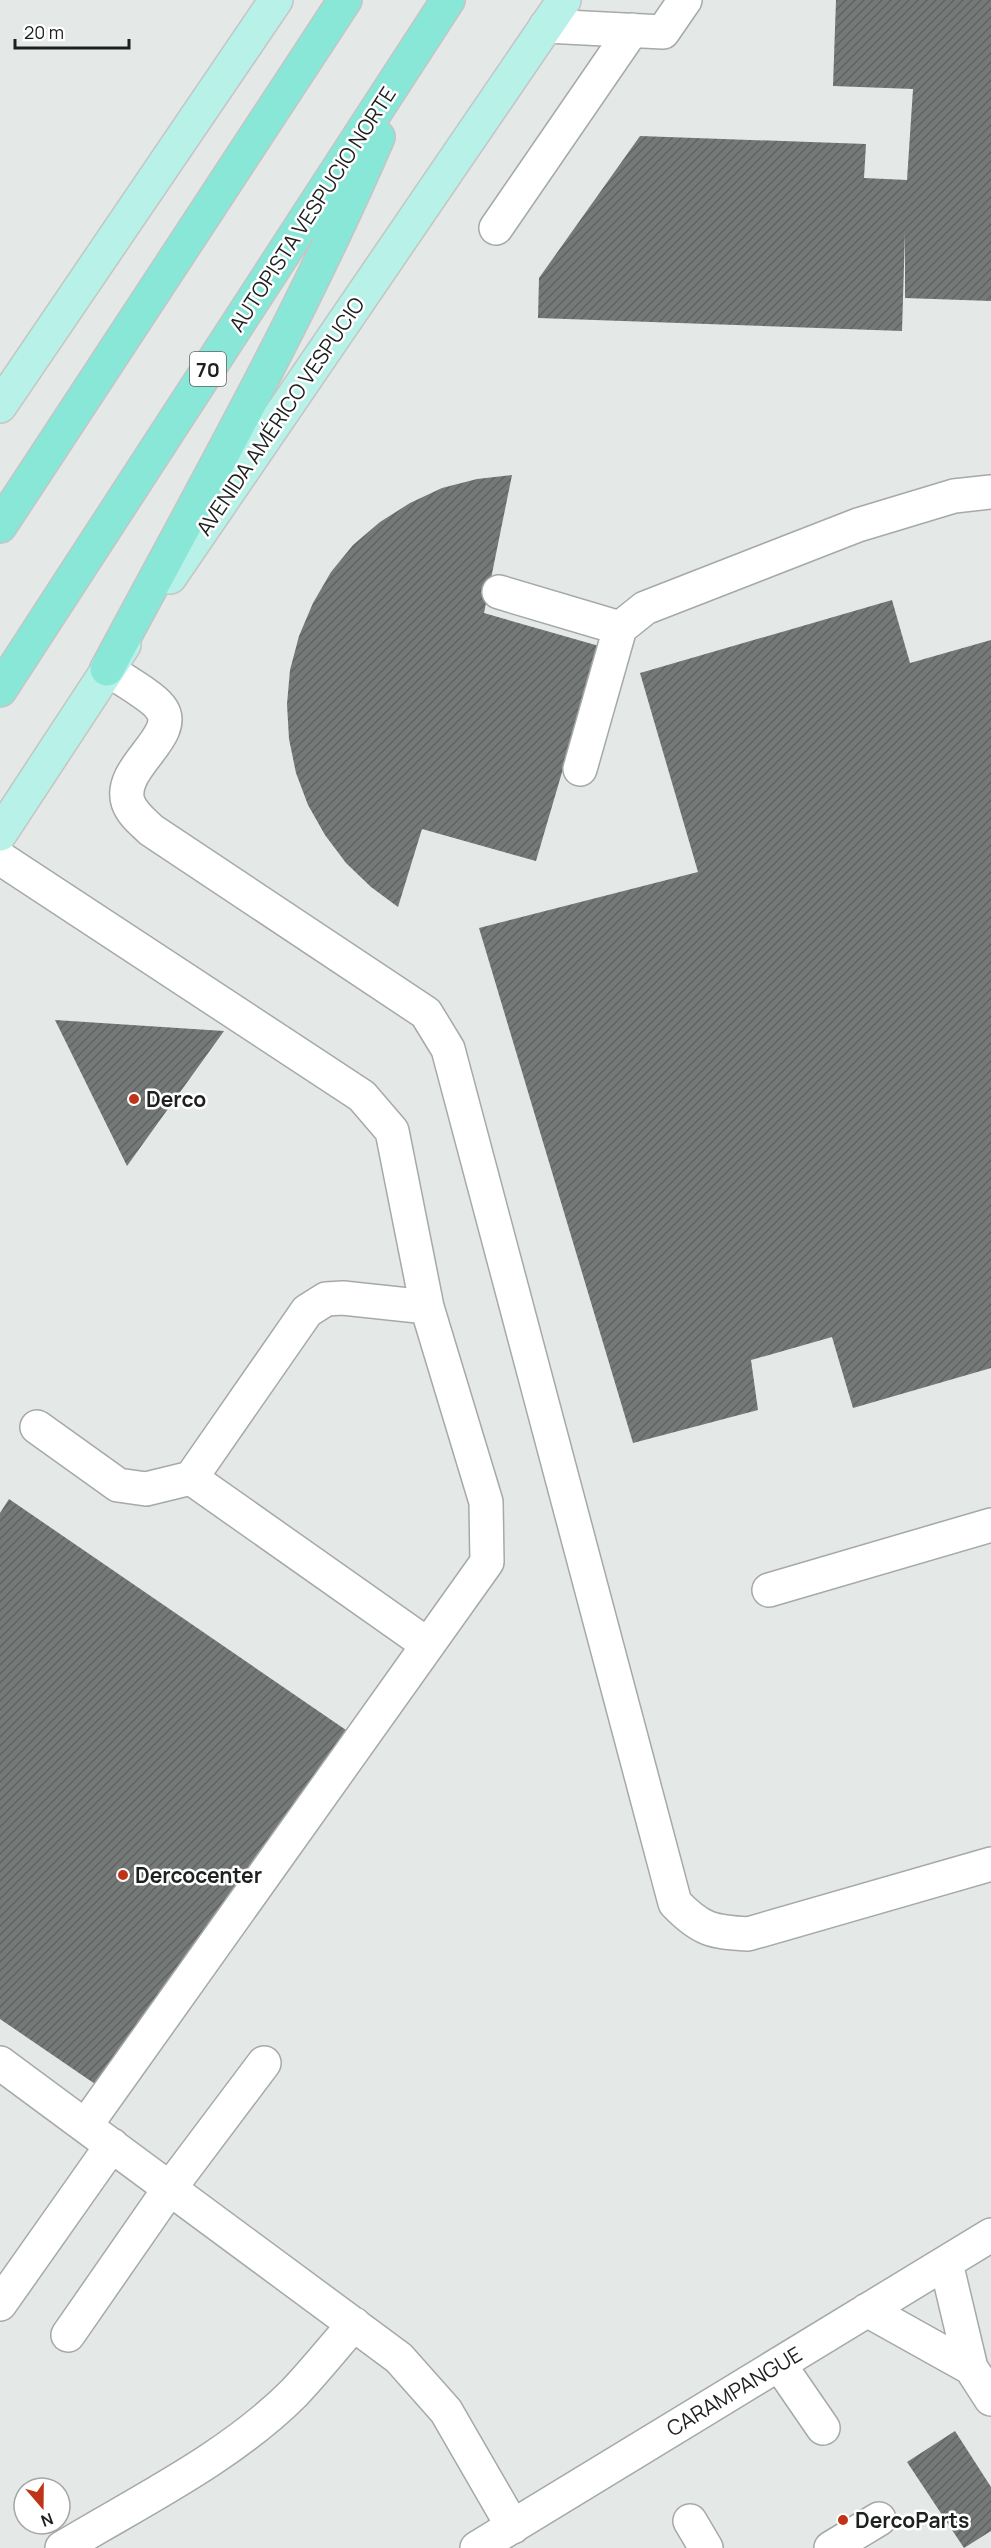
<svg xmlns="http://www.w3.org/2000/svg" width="991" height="2548" font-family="Manrope,sans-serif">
<defs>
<pattern id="building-hatch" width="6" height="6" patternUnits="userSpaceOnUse" patternTransform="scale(1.5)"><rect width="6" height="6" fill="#757978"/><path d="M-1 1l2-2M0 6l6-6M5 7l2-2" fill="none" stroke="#5f6362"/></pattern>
</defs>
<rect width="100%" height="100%" fill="#e4e8e7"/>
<!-- building -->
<path fill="url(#building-hatch)" d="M836 0H991V301L905 298V233L902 331 538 318 539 278 640 136 866 144 864 178 907 180 913 89 833 86Z
M512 475 484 613 599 646 536 861 422 829 398 907 371 887 346 863 325 835 308 805 296 773 289 739 287 704 290 670 299 636 313 603 331 572 353 545 380 522 410 503 442 488 477 479Z
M892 600 910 663 991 640V1368L853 1408 832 1337 751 1360 758 1410 633 1443 479 928 698 872 640 673Z
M55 1020 224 1031 127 1166Z
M9 1499 346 1730 98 2086 0 2019V1513Z
M955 2431 991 2487V2531L964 2548 907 2462Z"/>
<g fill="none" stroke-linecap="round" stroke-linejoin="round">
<defs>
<path id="minor" d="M546 26 663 32 685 0
M496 228 632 30
M499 592 620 628
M107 669C120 678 152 696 160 707 183 735 117 767 128 802 132 814 143 822 151 830L426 1013 448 1049 675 1903C701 1930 712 1932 748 1934L991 1864
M580 769 620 628 645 608 858 525 954 496 991 492
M0 858 362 1096 392 1131 427 1307 486 1502 487 1562 86 2125
M37 1427 118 1485 146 1489 191 1478 307 1311 326 1299 343 1298 427 1307
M191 1478 428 1645
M769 1590 991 1525
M0 2063 399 2358 446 2411 513 2527
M946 2263 971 2368 991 2399
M0 2304 112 2145
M867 2310 971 2368
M68 2335 170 2188 264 2063
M779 2364 823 2428
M690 2521 706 2548
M62 2548C140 2501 229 2458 294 2393 315 2371 334 2347 354 2324
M477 2548 991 2235
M831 2548 879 2519"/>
<path id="major" d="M0 406 276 0
M170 577 564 0
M0 834 124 645"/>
<path id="highway" d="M0 526 345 0
M107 669C201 493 299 320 378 137
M0 690 448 0"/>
</defs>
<!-- minor casing -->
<use href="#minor" stroke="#a5a9a8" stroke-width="36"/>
<!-- major casing -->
<use href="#major" stroke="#c4c5c5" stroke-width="36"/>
<!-- highway casing -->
<use href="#highway" stroke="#c4c5c5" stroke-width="36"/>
<!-- minor -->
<use href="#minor" stroke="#fff" stroke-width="33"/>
<!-- major -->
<use href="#major" stroke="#b8f1e8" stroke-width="33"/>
<!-- highway -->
<use href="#highway" stroke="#89e7d8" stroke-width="33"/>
</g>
<!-- markers -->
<g fill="#bf3419" stroke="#fff" stroke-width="2">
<circle cx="134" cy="1099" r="6"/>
<circle cx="123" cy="1875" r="6"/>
<circle cx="843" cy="2520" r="6"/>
</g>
<g text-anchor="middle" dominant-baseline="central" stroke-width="5" stroke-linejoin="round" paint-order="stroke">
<!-- shield labels -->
<rect fill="#fff" stroke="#626362" stroke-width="1.5" x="190" y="352" width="36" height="34" rx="4.5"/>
<g font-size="20" font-weight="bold" fill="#1e201f">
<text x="208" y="369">70</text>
</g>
<!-- street labels -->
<g font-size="21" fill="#1e201f" stroke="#fff">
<text transform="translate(312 209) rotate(-57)">AUTOPISTA VESPUCIO NORTE</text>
<text transform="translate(280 416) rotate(-56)">AVENIDA AMÉRICO VESPUCIO</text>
<text transform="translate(734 2391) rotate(-31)">CARAMPANGUE</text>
</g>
<!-- poi labels -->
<g font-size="21" font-weight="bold" fill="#1e201f" stroke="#fff" text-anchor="start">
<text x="146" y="1099">Derco</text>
<text x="135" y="1875">Dercocenter</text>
<text x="855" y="2520">DercoParts</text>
</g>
</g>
<!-- north arrow -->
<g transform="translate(42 2506) rotate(160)"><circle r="28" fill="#ffffff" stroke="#a5a6a5" stroke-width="1.5"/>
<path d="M0-4.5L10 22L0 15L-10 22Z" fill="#bf3419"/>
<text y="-9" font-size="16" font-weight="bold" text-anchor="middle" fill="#1e201f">N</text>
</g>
<!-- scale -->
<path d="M15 39v9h114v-9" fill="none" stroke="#1e201f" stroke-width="3"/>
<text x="24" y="39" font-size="18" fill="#1e201f" stroke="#ffffff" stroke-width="4.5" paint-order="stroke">20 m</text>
</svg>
